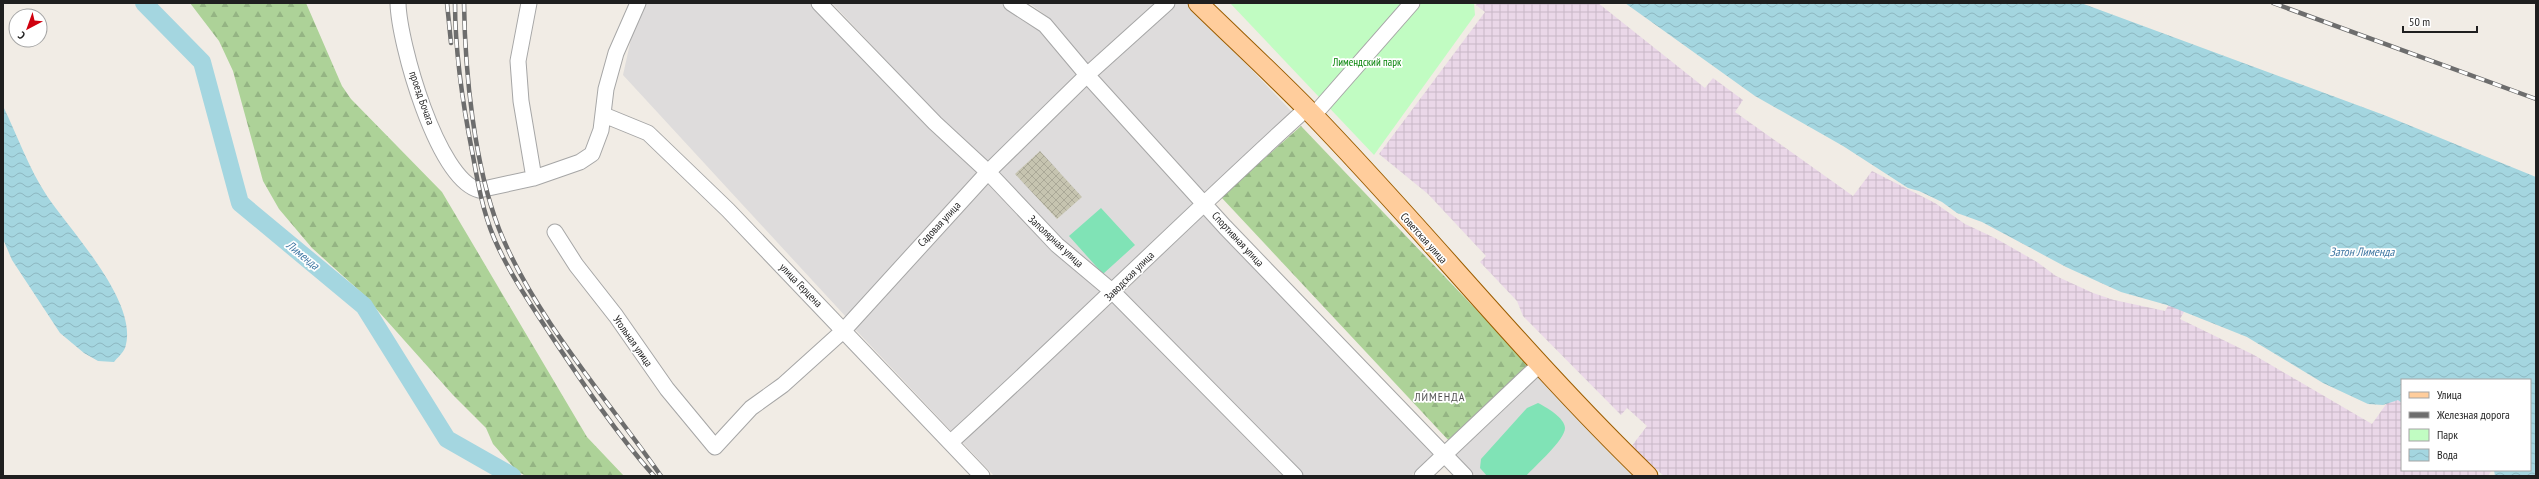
<svg xmlns="http://www.w3.org/2000/svg" width="2539" height="479" font-family="'PT Sans Narrow',sans-serif">
<defs>
<pattern id="industrial-grid" width="8" height="8" patternUnits="userSpaceOnUse"><rect width="8" height="8" fill="#ead7e8"/><path d="M0 4h8M4 0v8" fill="none" stroke="#c8b8c7"/></pattern>
<pattern id="construction-cross-hatch" width="8" height="8" patternUnits="userSpaceOnUse"><rect width="8" height="8" fill="#c6c4b0"/><path d="M0 0l8 8M0 8l8-8" fill="none" stroke="#aaa897"/></pattern>
<pattern id="forest-firs" width="22" height="20" patternUnits="userSpaceOnUse"><rect width="22" height="20" fill="#add298"/><path d="M5 1l3.5 6h-7zM16 11l3.5 6h-7z" fill="#94b483"/></pattern>
<pattern id="water-waves" width="16" height="10" patternUnits="userSpaceOnUse"><rect width="16" height="10" fill="#a4d6e0"/><path d="M0 5q4-4 8 0t8 0" fill="none" stroke="#8db7c0"/></pattern>
</defs>
<rect width="100%" height="100%" fill="#f1ece5"/>
<!-- residential -->
<path fill="#dedcdc" d="M639 3H814L977 173 847 318 623 75Z
M832 3H1000L1042 30 1081 74 987 162 940 118Z
M1029 3H1156L1087 64 1048 17Z
M1175 3H1188L1294 114 1204 192 1097 75Z
M1086 85 1194 202 1112 284 1062 240 998 172Z
M988 183 1103 292 952 432 853 327 893 288Z
M1204 213 1433 454 1411 476H1304L1124 292Z
M1113 302 1285 475 994 476 962 442Z
M1537 372 1634 476H1476L1451 452Z"/>
<!-- industrial -->
<path fill="url(#industrial-grid)" d="M1478 3H1598L1705 88 1713 78 1743 100 1735 112 1853 196 1872 171 1935 203 1965 224 1995 238 2037 262 2056 276 2093 293 2114 300 2165 311 2183 282 2197 289 2180 319 2254 355 2372 424 2397 389 2402 392V470H2492L2488 476H1664L1631 447 1647 426 1627 408 1621 415 1523 316 1517 301 1480 262 1486 256 1428 194 1379 154 1485 12 1476 5Z"/>
<!-- construction -->
<path fill="url(#construction-cross-hatch)" d="M1040 151 1082 197 1057 219 1015 174Z"/>
<!-- forest -->
<path fill="url(#forest-firs)" d="M190 3H306L342 86 351 99 442 192 587 437 624 476H526L517 471 493 444 486 428 453 395 363 294 312 248 279 209 263 181 233 71 219 41Z
M1301 126 1529 365 1451 443 1221 197Z"/>
<!-- park -->
<path fill="#c1fcc2" d="M1230 3H1474L1475 15 1374 155Z"/>
<!-- pitch -->
<path fill="#80e3b6" d="M1101 208 1135 245 1103 274 1069 236Z
M1538 403C1546 407 1565 418 1565 428 1565 440 1535 466 1526 476H1487L1480 468 1481 459 1527 408Z"/>
<!-- water -->
<path fill="url(#water-waves)" d="M1625 3H2081L2384 115 2536 177V476H2495L2494 470H2530V380H2402V403L2398 400 2383 405 2368 404 2323 383 2247 337 2167 305 2121 292 2066 267 1982 222 1957 213 1942 202 1919 191 1908 188 1843 146 1755 96Z
M3 106C17 135 29 169 47 196 71 232 140 303 125 348 123 353 117 358 114 362L98 361 84 353 60 333 12 260 3 239Z"/>
<g fill="none" stroke-linecap="round" stroke-linejoin="round">
<!-- river -->
<path stroke="#a4d6e0" stroke-width="18" d="M144 3 202 62 240 203 364 306 447 439 512 476"/>
<defs>
<path id="minor" d="M398 3C399 43 437 179 479 190L534 178 580 162 592 154 601 130 606 89 616 53 638 3
M529 3 518 61 521 101 534 178
M819 3 935 123 988 172 1057 245 1113 292 1295 476
M1011 3 1045 25 1087 75 1225 227 1465 476
M604 115 648 133 728 210 982 476
M1313 116 1412 3
M555 232 576 265 616 316 667 389 715 447 751 408 783 385 844 330 988 172 1087 75 1167 3
M951 442C1071 333 1186 218 1306 109
M1422 476 1539 365"/>
<path id="major" d="M1198 3C1236 40 1276 77 1313 115 1427 233 1530 362 1648 476"/>
</defs>
<!-- minor casing -->
<use href="#minor" stroke="#a6a6a6" stroke-width="17"/>
<!-- major casing -->
<use href="#major" stroke="#9b5d00" stroke-width="21"/>
<!-- minor -->
<use href="#minor" stroke="#fff" stroke-width="15"/>
<!-- major -->
<use href="#major" stroke="#ffcd9c" stroke-width="19"/>
<defs>
<path id="rail" d="M447 3 451 43
M455 3C455 55 463 106 473 156 478 184 483 212 494 238 509 273 531 305 552 337 584 385 616 433 654 476
M464 3C465 73 474 164 499 229 533 315 608 400 661 476
M2273 3 2536 99"/>
</defs>
<!-- rail casing -->
<use href="#rail" stroke="#6d6d6d" stroke-width="4.5"/>
<!-- rail -->
<use href="#rail" stroke="#fff" stroke-width="3" stroke-dasharray="9" stroke-linecap="butt"/>
</g>
<g text-anchor="middle" dominant-baseline="central" stroke-width="3.5" stroke-linejoin="round" paint-order="stroke">
<!-- park labels -->
<g font-size="11" fill="#078409" stroke="#fff">
<text x="1367" y="62">Лимендский парк</text>
</g>
<!-- street labels -->
<g font-size="11" fill="#1f1f1f" stroke="#fff">
<text transform="translate(422 98) rotate(71)">проезд Бочага</text>
<text transform="translate(939 224) rotate(-47)">Садовая улица</text>
<text transform="translate(1424 238) rotate(48)">Советская улица</text>
<text transform="translate(1238 239) rotate(47)">Спортивная улица</text>
<text transform="translate(1056 241) rotate(43)">Заполярная улица</text>
<text transform="translate(1129 276) rotate(-45)">Заводская улица</text>
<text transform="translate(801 285) rotate(46)">улица Герцена</text>
<text transform="translate(633 341) rotate(55)">Угольная улица</text>
</g>
<!-- water labels -->
<g font-size="12" font-style="italic" fill="#4279a4" stroke="#fff">
<text x="2362" y="251">Затон Лименда</text>
<text transform="translate(303 255) rotate(39)">Лименда</text>
</g>
<!-- neighbourhood labels -->
<g font-size="12" letter-spacing="1" fill="#525252" stroke="#fff">
<text x="1440" y="396">ЛИ́МЕНДА</text>
</g>
</g>
<!-- border -->
<rect width="2539" height="479" fill="none" stroke="#1f1f1f" stroke-width="8"/>
<!-- legend -->
<rect x="2401" y="379" width="130" height="92" fill="#ffffff" stroke="#a5a5a5"/>
<rect x="2409" y="392" width="20" height="6" fill="#ffcd9c" stroke="#a5a5a5"/>
<text x="2437" y="399" font-size="12" fill="#1f1f1f">Улица</text>
<rect x="2409" y="412" width="20" height="6" fill="#6d6d6d" stroke="#a5a5a5"/>
<text x="2437" y="419" font-size="12" fill="#1f1f1f">Железная дорога</text>
<rect x="2409" y="429" width="20" height="12" fill="#c1fcc2" stroke="#a5a5a5"/>
<text x="2437" y="439" font-size="12" fill="#1f1f1f">Парк</text>
<rect x="2409" y="449" width="20" height="12" fill="url(#water-waves)" stroke="#a5a5a5"/>
<text x="2437" y="459" font-size="12" fill="#1f1f1f">Вода</text>
<!-- north arrow -->
<g transform="translate(28 28) rotate(221)"><circle r="19" fill="#ffffff" stroke="#a5a5a5"/>
<path d="M0-3L7 15L0 10L-7 15Z" fill="#cf000e"/>
<text y="-6" font-size="11" font-weight="bold" text-anchor="middle" fill="#1f1f1f">С</text>
</g>
<!-- scale -->
<path d="M2403 26v6h74v-6" fill="none" stroke="#1f1f1f" stroke-width="2"/>
<text x="2409" y="26" font-size="12" fill="#1f1f1f" stroke="#ffffff" stroke-width="3" paint-order="stroke">50 m</text>
</svg>
